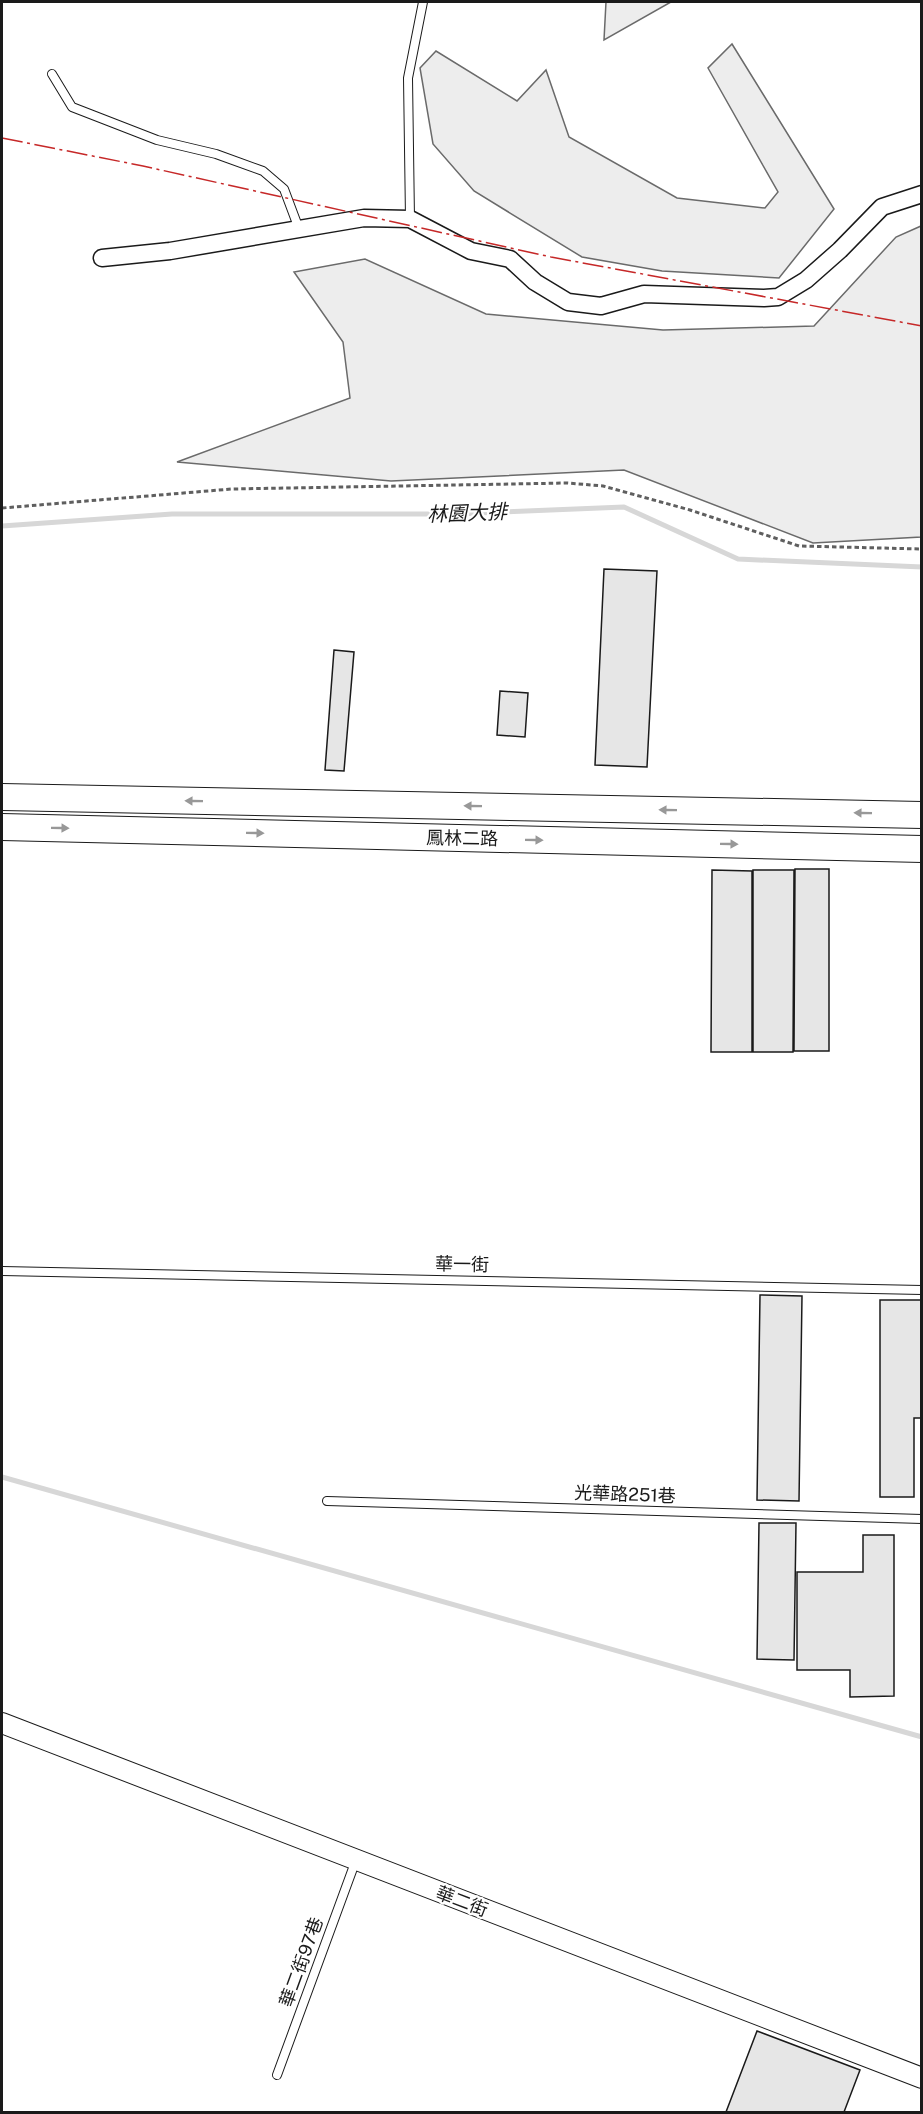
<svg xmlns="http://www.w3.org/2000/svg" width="923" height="2114" font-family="'Public Sans','Noto Sans TC',sans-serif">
<rect width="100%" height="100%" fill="#fff"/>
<!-- built -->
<path fill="#ededed" stroke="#6a6a6a" stroke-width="1.5" d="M606 2H671L604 40Z
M732 44 834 209 779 278 662 271 582 257 474 191 433 144 420 68 436 51 517 101 546 70 569 137 677 198 765 208 778 192 708 68Z
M921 226V537L813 543 624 470 391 481 177 462 350 398 343 342 294 272 365 259 486 314 663 330 814 326 896 237Z"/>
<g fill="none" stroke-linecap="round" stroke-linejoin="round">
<!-- stream -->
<path stroke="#d7d7d7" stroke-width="5" d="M2 526 172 514H454L624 507 738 559 922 567
M2 1477 922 1737"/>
</g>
<!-- building -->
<path fill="#e6e6e6" stroke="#1a1a1a" stroke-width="1.5" d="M604 569 657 571 647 767 595 765Z
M334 650 354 652 344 771 325 770Z
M500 691 528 693 525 737 497 735Z
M795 869H829V1051H794Z
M712 870 752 871V1052H711Z
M753 870H794L793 1052H753Z
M760 1295 802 1296 799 1501 757 1500Z
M880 1300H922V1418H914V1497H880Z
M759 1523H796L794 1660 757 1659Z
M863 1535H894V1696L850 1697V1670H797V1572H863Z
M757 2031 860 2070 844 2112H726Z"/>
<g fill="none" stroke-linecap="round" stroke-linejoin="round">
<defs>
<path id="service" d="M52 74 72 107 157 140 216 154 263 171 284 189 299 229
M410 219 408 78 423 2
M2 1271 922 1290
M327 1501 922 1519
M277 2075 356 1860"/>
<path id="minor" d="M102 258 170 251 364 218 410 219 471 251 510 259 535 282 568 302 601 306 644 294 764 298 778 297 806 280 840 250 882 207 922 194"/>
<path id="tertiary" d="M2 1723 922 2078"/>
<path id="primary" d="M2 797 922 815
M2 827 922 849"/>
</defs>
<!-- service casing -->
<use href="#service" stroke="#1a1a1a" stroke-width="10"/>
<!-- minor casing -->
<use href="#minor" stroke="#1a1a1a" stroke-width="19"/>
<!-- tertiary casing -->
<use href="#tertiary" stroke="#1a1a1a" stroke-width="22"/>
<!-- primary casing -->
<use href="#primary" stroke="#1a1a1a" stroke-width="28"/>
<!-- path -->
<path stroke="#5f5f5f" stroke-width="3" stroke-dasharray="4.5 3" stroke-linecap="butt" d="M2 508 232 489 567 483 603 486 690 510 799 546 922 549"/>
<!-- service -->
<use href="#service" stroke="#fff" stroke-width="8"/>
<!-- minor -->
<use href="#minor" stroke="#fff" stroke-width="16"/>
<!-- tertiary -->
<use href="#tertiary" stroke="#fff" stroke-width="20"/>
<!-- primary -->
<use href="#primary" stroke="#fff" stroke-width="26"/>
<!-- power -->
<path stroke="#c62828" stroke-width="1.5" stroke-dasharray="21 4.5 3 4.5" stroke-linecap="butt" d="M2 138 143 166 551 257 922 326"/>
</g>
<!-- one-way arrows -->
<defs><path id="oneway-solid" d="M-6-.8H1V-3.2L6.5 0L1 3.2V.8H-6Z" transform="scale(1.5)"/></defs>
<g fill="#989898">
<use href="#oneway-solid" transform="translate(194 801) rotate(-179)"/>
<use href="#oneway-solid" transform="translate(473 806) rotate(-179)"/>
<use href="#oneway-solid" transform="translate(668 810) rotate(-179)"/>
<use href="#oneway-solid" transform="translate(863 813) rotate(-179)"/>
<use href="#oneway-solid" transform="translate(60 828) rotate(1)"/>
<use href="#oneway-solid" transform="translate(255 833) rotate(1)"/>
<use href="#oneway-solid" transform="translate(534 840) rotate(1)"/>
<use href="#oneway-solid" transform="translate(729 844) rotate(1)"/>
</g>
<g text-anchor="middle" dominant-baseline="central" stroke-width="4.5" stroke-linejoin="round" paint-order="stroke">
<!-- street labels -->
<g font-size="18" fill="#1a1a1a" stroke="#fff">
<text transform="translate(462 838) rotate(1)">鳳林二路</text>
<text transform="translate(462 1264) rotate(1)">華一街</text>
<text transform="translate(625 1494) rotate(2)">光華路251巷</text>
<text transform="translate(462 1901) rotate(21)">華二街</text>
<text transform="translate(301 1962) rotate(-70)">華二街97巷</text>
</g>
<!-- water labels -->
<g font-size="20" font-style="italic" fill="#1a1a1a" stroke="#fff">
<text transform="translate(467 513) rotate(-2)">林園大排</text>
</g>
</g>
<!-- border -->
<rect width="923" height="2114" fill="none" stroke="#1a1a1a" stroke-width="6"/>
</svg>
